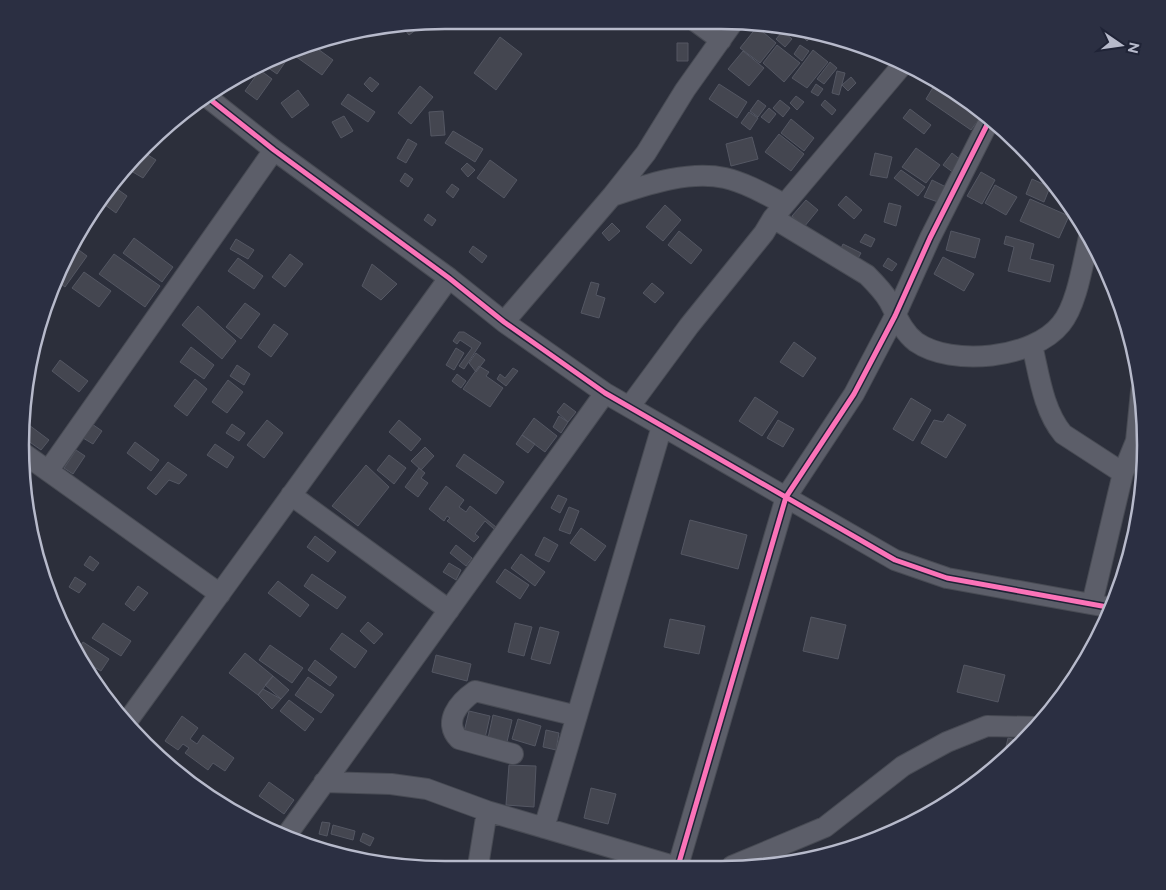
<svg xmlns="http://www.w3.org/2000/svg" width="1166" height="890" font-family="Raleway,sans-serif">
<rect width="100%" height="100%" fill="#2c2f3b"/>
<!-- building -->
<path fill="#444650" stroke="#545763" d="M425 23 409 35 402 26Z
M769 24 782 26 783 30 771 33Z
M757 27 776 43 760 63 740 48Z
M804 30 814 34 807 41 800 34Z
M783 31 792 39 785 47 776 39Z
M500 37 522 54 496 90 474 73Z
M677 43H688V61H677Z
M311 44 333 60 322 75 295 56 299 49Z
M777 45 800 63 784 82 763 63Z
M800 45 809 51 802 61 794 54Z
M813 50 828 62 807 88 792 78Z
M743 51 764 68 749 86 728 69Z
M288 54 290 55 277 74 267 67 271 61Z
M830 62 837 68 824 84 817 79Z
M260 70 272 79 257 100 245 91Z
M837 71 845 73 839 95 832 93Z
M370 77 379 84 372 92 364 84Z
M851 77 856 83 848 91 842 85Z
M937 81 984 112 971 130 926 99Z
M719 84 747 102 737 118 709 99Z
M816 84 823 89 818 96 811 92Z
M420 86 433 97 411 124 398 113Z
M298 90 309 105 292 118 281 103Z
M348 94 375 112 368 122 341 104Z
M796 96 804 102 797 110 790 103Z
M758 100 766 106 758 117 750 111Z
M780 100 790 108 783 117 773 108Z
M825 100 836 110 832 115 821 105Z
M769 108 776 114 769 123 761 117Z
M910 109 931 125 924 134 903 118Z
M443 111 445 135 431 136 429 112Z
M749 112 758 118 750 130 741 123Z
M344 116 353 131 341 138 332 122Z
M791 119 814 138 804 151 781 133Z
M453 131 483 149 475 162 445 143Z
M779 134 804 154 791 171 765 152Z
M752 137 758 159 731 166 726 144Z
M408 139 417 144 406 163 397 158Z
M916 148 940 165 926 183 902 167Z
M140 150 156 160 143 178 126 168Z
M875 153 892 157 887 178 870 175Z
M952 153 962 161 954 173 943 165Z
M490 160 517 180 504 198 477 178Z
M467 163 475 170 468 177 461 169Z
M901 170 925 187 918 196 894 178Z
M981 172 995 180 982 204 967 196Z
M405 173 413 179 408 187 400 181Z
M1032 179 1050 187 1044 202 1026 194Z
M932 180 946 187 938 202 924 197Z
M452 184 459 189 453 198 446 192Z
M995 185 1017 197 1006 215 985 203Z
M113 186 127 196 116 213 101 202Z
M846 196 862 210 854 219 838 205Z
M1030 199 1069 216 1059 238 1020 221Z
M806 200 818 210 804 227 792 216Z
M889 203 901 206 896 226 884 222Z
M665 205 681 220 663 241 646 227Z
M428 214 436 220 432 226 424 220Z
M612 223 620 231 609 241 602 233Z
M679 231 702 250 691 264 668 245Z
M951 231 980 239 975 258 946 250Z
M865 234 875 239 871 247 860 242Z
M1006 236 1034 244 1030 259 1054 265 1050 282 1008 271 1014 247 1004 244Z
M134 238 173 267 162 282 123 253Z
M236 239 254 250 248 259 230 249Z
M843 244 861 253 856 262 839 253Z
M72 245 87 256 65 287 57 281Z
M473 246 487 256 482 263 469 252Z
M114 254 160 286 145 307 99 274Z
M290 254 303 264 285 287 272 277Z
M943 257 974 274 964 291 934 274Z
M238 258 263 276 254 289 228 271Z
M888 258 897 264 892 271 883 266Z
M372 264 397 284 381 300 362 286Z
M84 272 111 291 99 307 72 288Z
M591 282 599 284 596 295 605 298 599 318 581 313Z
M652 283 664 293 655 303 643 293Z
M245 303 260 314 241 339 226 327Z
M198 306 236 341 222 359 182 325Z
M274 324 288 334 271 357 258 347Z
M459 332H464L481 343 464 369 459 366 472 348 460 340 457 344 453 341Z
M794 342 816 358 803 377 780 362Z
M191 347 214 365 204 379 180 362Z
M456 348 464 353 454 370 446 365Z
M476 353 485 360 476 372 469 363Z
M60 360 88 381 79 392 52 371Z
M237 365 250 374 244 385 230 376Z
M479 366 489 372 486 376 503 388 490 407 463 389Z
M513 368 518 371 506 386 497 379 500 374 505 378Z
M457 374 466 381 461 388 452 381Z
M195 379 207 389 187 416 174 406Z
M228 380 243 392 227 413 212 402Z
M755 397 778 412 762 436 739 421Z
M911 398 931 410 913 441 893 429Z
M564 403 576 412 568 422 557 412Z
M948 414 966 425 946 458 921 443 934 420 943 422Z
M559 416 568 422 561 433 553 427Z
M534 418 557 436 545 452 522 435Z
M267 420 283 433 264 458 247 445Z
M399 420 421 439 411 451 389 432Z
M778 420 794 429 783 447 767 438Z
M92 424 102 431 93 444 83 438Z
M232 424 245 433 239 441 226 433Z
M29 425 49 440 41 450 24 438 25 430Z
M522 435 535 444 528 453 516 444Z
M135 442 159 460 151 471 127 453Z
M215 444 234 457 227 468 207 455Z
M425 447 434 456 421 470 411 461Z
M76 450 85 456 73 474 64 468Z
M464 454 504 482 496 494 456 466Z
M389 455 406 468 394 484 377 470Z
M168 462 187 475 179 484 169 480 156 495 147 488Z
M366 465 389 487 358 526 332 506Z
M419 468 425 473 421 478 428 483 418 497 405 487Z
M446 486 464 500 459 507 466 512 470 506 496 527 494 529 485 521 475 534 479 537 474 542 447 521 450 518 447 516 444 521 429 509Z
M558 495 567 499 560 513 551 508Z
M569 507 579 511 570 534 559 530Z
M690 520 747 535 738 569 681 554Z
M581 528 606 546 595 561 570 543Z
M315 536 336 552 328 562 307 547Z
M544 537 558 545 549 562 535 555Z
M456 545 472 558 466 566 450 553Z
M521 554 545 572 535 586 511 568Z
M90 556 99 563 93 571 84 565Z
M449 563 461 570 456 580 443 572Z
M505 569 529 585 520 599 496 582Z
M312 574 346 597 337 609 304 586Z
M75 577 86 584 79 593 69 587Z
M278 581 309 605 300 617 268 593Z
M138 586 148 593 134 611 125 604Z
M811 617 846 625 838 659 803 651Z
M670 619 705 626 699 654 664 647Z
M368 622 383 634 374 644 360 631Z
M103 623 131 641 121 656 92 638Z
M515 623 532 627 524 656 508 652Z
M540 627 559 632 550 664 531 659Z
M342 633 367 651 355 668 330 649Z
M83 642 109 659 101 671 87 663 84 667 77 651Z
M270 645 303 668 292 683 259 660Z
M245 653 273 676 258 695 229 673Z
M436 655 471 664 467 681 432 672Z
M315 660 337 677 330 686 308 670Z
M964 665 1005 675 998 702 957 692Z
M273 676 289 690 281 699 265 685Z
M308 677 334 695 321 713 295 695Z
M263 689 281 699 272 709 258 695Z
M289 700 314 719 305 731 280 711Z
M469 711 490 716 485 738 464 732Z
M493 715 512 720 507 742 488 738Z
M182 716 198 728 190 739 197 744 203 735 234 758 225 771 213 763 208 770 185 753 189 748 183 744 178 750 165 741Z
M518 719 541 726 535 746 512 739Z
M546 730 559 733 556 750 543 747Z
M1008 738 1024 742 1003 760Z
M509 765 536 766 534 807 506 805Z
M269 782 294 800 284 814 259 796Z
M591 788 616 794 608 824 584 818Z
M322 822 330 823 327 836 319 834Z
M333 825 355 831 353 840 331 834Z
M363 833 374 838 370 846 360 841Z
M319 844 362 854 361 860 318 850Z"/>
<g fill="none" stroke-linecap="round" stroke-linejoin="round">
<defs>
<path id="minor" d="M695 21 721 40
M207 97 274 150 449 278 504 322 605 393 895 560 947 578 1113 608
M612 196C646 185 688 170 725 178 746 183 765 194 784 204
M773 218 867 275C875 283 883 291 889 301 897 316 902 331 916 342 952 367 1033 359 1061 324 1077 305 1083 262 1089 237
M504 322 612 196 646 153 685 90 734 21
M1032 345C1039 374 1043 410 1063 434L1123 473
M630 406 689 326 764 233 773 218 905 62
M23 453 220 594
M48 471 274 150
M291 495 449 610
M1092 604 1123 473 1136 441 1141 391
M126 723 449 278
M513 754 459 739C442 722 459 702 475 691L577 716
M324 782 391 784 427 789 487 811 674 866
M544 828 662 426
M286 836 605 393
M478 866 487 811
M678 866 786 497 854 394 895 316 930 238 990 119
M732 866 825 827 903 766 947 742 987 726 1036 727"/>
</defs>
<!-- minor casing -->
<use href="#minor" stroke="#484b54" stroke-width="22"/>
<!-- minor -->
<use href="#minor" stroke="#5c5e69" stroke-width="20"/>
<defs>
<path id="cycleway" d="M207 97 274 150 449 278 504 322 605 393 895 560 947 578 1113 608
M678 866 786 497 854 394 895 316 930 238 990 119"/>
</defs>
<!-- cycleway casing -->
<use href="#cycleway" stroke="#1f2336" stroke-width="8"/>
<!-- cycleway -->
<use href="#cycleway" stroke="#fb73b8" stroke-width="5"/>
</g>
<!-- crop -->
<path d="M0 0H1166V890H0ZM445 29H721A416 416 0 0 1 1137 445V445A416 416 0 0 1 721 861H445A416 416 0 0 1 29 445V445A416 416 0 0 1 445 29Z" fill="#2b2f42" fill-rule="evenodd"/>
<path fill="none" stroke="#b7bacb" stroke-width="2.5" d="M445 29H721A416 416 0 0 1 1137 445V445A416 416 0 0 1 721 861H445A416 416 0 0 1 29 445V445A416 416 0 0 1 445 29Z"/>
<!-- north arrow -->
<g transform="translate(1121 45) rotate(103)" stroke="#1f2336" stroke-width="4" paint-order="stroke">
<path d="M0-4L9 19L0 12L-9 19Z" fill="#b7bacb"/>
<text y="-8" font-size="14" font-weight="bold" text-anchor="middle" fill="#b7bacb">N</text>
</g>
</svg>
